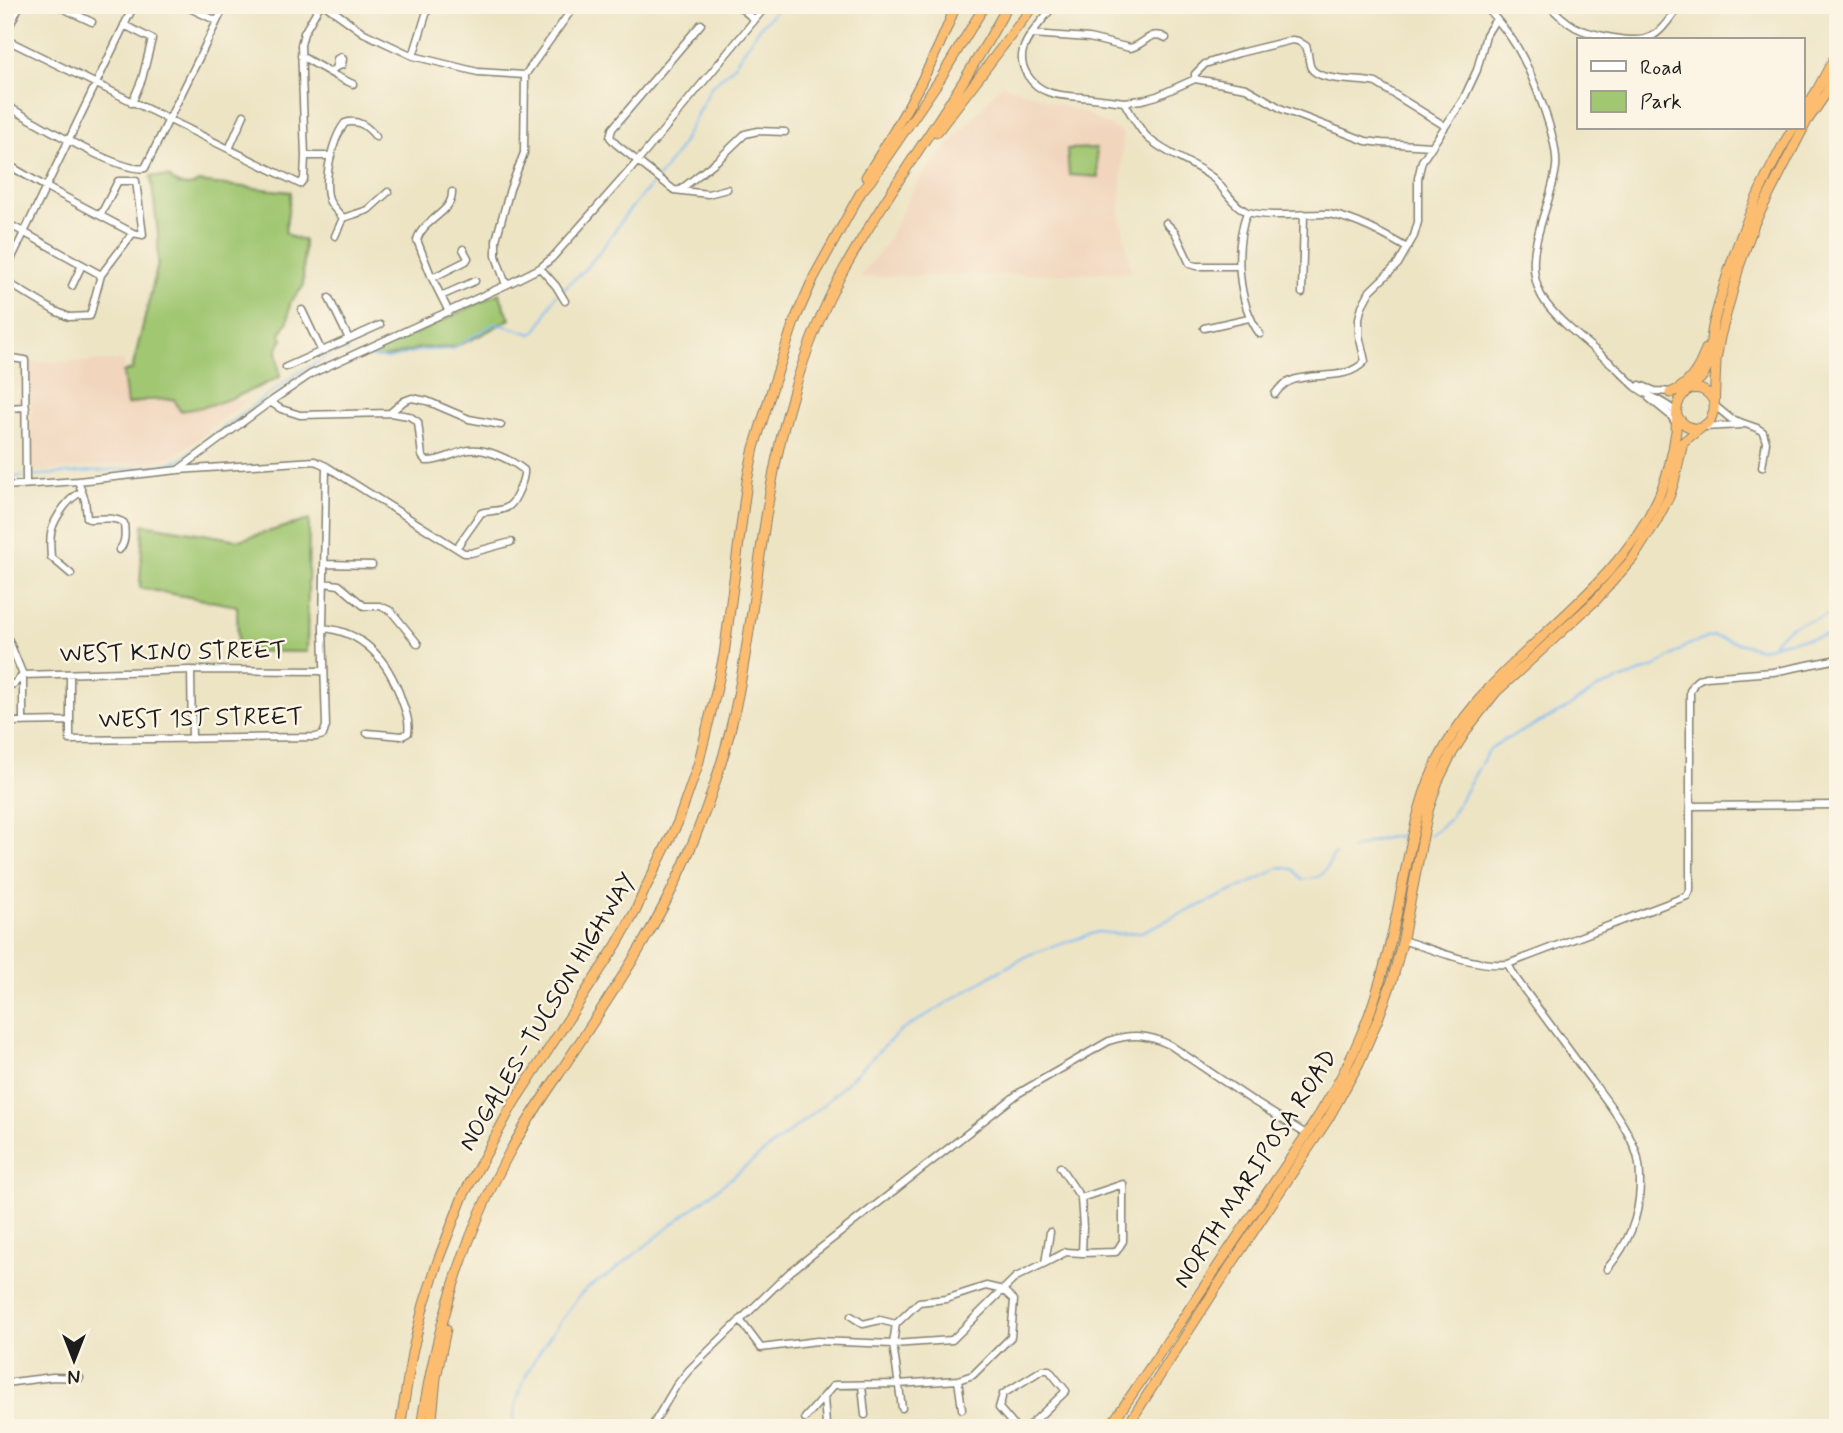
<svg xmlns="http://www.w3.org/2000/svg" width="1843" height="1433" font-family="Mynerve,sans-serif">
<rect width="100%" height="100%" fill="#fcf5e5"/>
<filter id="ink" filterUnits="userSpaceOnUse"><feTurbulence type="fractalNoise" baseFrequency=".0143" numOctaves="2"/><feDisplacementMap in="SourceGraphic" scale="14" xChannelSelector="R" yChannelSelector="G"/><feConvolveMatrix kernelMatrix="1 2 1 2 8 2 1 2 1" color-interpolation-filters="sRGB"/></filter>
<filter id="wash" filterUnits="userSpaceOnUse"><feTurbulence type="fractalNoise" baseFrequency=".00686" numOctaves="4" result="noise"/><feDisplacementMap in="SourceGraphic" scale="28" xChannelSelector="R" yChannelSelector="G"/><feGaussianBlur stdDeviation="1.57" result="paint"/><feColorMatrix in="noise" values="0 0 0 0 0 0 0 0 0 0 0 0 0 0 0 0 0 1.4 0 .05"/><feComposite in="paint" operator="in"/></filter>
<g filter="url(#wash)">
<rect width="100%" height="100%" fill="#ede4c4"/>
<!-- built -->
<path fill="#f1d5bd" d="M1002 84 1087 114 1123 133 1120 218 1132 272 860 277 885 245 915 185Z
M124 361 125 402 247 400 177 455 152 462 32 472 30 362Z"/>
<!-- green -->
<path fill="#a1c772" stroke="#5e7247" stroke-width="2" d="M1096 148 1098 177 1069 175 1067 149Z
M151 176 169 177C177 186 189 189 198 182L291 192 285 232 291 237 304 240 303 287 290 303 288 321 280 334 283 339 277 350 280 377C248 392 216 407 180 411L174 399 146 400 127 405 123 372 132 370 158 264V234Z
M499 293 510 319C493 328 474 340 456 346 448 349 432 348 423 348 405 350 387 362 369 356Z
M309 520 307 652 238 651 237 606 140 588 143 524 239 540Z"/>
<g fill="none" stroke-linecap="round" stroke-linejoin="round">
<!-- stream -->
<path stroke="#82bdf4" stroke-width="2" d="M561 291 583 271 599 253 626 214 661 174 678 151 711 87 732 68 759 28 781 5
M357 355 389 359 417 351 452 349 494 324 506 326 532 334C545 324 547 307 557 294
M29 476 133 468 162 465 180 460 299 372 334 353 341 351 349 353
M5 478 23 476
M1773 644C1791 616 1814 625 1838 610
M1429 836 1449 820 1487 753 1497 744 1564 710 1598 688 1655 667 1688 645 1713 636 1760 649 1783 642 1838 634
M1351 850C1369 842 1385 836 1405 836
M513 1428C514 1385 538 1352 562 1319 569 1311 575 1299 582 1293 590 1285 601 1280 610 1274L821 1107 899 1032 996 973 1031 954 1097 932 1120 934 1141 932 1261 878 1280 867 1293 869 1302 879C1329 879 1322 870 1335 854"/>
</g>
</g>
<g filter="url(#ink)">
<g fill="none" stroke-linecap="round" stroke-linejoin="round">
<defs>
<path id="minor" d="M56 5 92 22
M183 5 217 21
M325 5 364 33 413 56 478 72 525 75
M737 5 754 19
M1054 5C1044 19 1028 34 1023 50 1018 68 1032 86 1048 92 1058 96 1070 96 1081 97 1095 98 1109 100 1124 102 1131 114 1138 128 1148 138 1167 155 1193 162 1213 178 1223 187 1235 208 1248 212 1270 218 1305 213 1329 214 1356 219 1383 234 1407 248
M1484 5C1496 18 1508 32 1517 47 1531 71 1559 140 1556 167 1551 210 1520 253 1541 295 1552 317 1593 348 1613 365 1621 372 1628 380 1636 387 1649 397 1664 401 1676 412
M1549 5C1557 14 1565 21 1575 27 1588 34 1629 43 1645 39 1661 35 1670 17 1680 5
M701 24 612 129 610 137 616 144 674 190 708 194 727 189
M124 25 152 39 142 79 132 103
M1032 34 1089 38 1130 48C1145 45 1150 29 1166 38
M5 35 20 5
M5 39 300 184 304 179 305 156 301 45 304 33 320 5
M301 56 336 76 353 84
M413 56 429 5
M331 72 336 67 342 65 343 59 341 57 337 59 336 67
M1195 79V74L1205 64 1239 53 1292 40 1298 41 1306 46C1309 53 1308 62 1311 68 1319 82 1361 79 1376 83L1445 126
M1124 102 1142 100 1157 96 1195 79 1246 88 1282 109 1366 141 1382 143 1431 146
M5 105C31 119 120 174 145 168L225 5
M376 137C367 126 358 119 345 123 332 139 323 181 329 200 332 207 338 212 343 218L368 210 388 192
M229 149 244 115
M305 156H330
M5 163 46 187 133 233 143 235 136 181H118L101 214
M680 190 719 159 745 134 758 131 785 132
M1247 212C1234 247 1237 303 1260 334
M5 222 101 275
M1166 223 1175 232 1190 264 1196 266H1239
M335 236 343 218
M540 268 556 286 565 301
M5 272 134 5
M432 278 466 261 468 258 463 249
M5 281 55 311 69 317 90 316 101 275 133 233
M506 285 496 256V240L510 189 524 153 525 75 575 5
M72 286 82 265
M1302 293 1304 214
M441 296 475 281
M329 298 349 339
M302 310 321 350
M449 312 432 278 417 240C422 220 453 213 452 192
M1204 328 1249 318
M5 357 25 360 26 483
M286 367 380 325
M1640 385 1655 391 1673 392
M1275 394C1295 363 1341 388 1365 361L1359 335V318L1362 306 1370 291 1398 264 1414 236 1418 222V178L1422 161 1463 100 1477 70 1486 35 1496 19
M1649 398 1671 416 1676 424
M270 402 281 409 300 415 390 413 404 401 412 398 427 401 469 419 501 425
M1714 405 1731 419 1757 428 1763 432 1766 442 1762 467
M5 408 26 407
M390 413 409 416 418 422 422 456 426 461C439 462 452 454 464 451 483 446 510 459 524 470 525 478 516 501 509 506 503 512 489 510 481 513L457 547
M1703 427 1741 425
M178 470 270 402 311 374 506 285 540 268 552 258 638 161 767 5
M78 481 85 500 87 518 89 519C101 519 114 516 124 523 125 533 126 543 119 550
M5 486 78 481 178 470 315 461 326 466 464 553H471L511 542
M324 564 372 565
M71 574 51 557C49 534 50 526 64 507 70 500 73 496 82 492
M324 583 339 585 364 606H380L391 611 418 644
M323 628C366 632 389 662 402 701 406 712 410 722 408 733L402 736 367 733
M5 631 23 675V722
M191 670 192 739
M70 674V740L316 737 323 735 326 726 323 628 326 466
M23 675 191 670 324 671
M5 686 14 684 23 675
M5 722 69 721
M1690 806 1838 805
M1402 940C1436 950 1472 967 1508 964L1687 896 1690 890V691C1694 683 1696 679 1706 677L1773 672 1838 659
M1508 964 1515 977C1538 1009 1562 1040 1585 1072 1603 1096 1624 1121 1635 1149 1640 1161 1640 1173 1640 1186 1639 1219 1628 1244 1607 1269
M1081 1198 1083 1227 1082 1253
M1045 1263 1066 1252 1082 1253 1116 1252 1123 1241V1184L1081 1198 1060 1167
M851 1316 863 1324 880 1320 896 1324
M740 1320 761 1348 817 1341 893 1344 952 1340 1016 1277 1045 1263 1050 1232
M958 1380 962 1409
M5 1383 53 1377 80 1378
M862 1385 865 1415
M824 1397 826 1425
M805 1418 834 1385 898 1384 958 1380 973 1375 1011 1337 1014 1300 1003 1290 986 1286 946 1299 919 1302 896 1324 893 1344 902 1408
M651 1428 676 1386 689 1370 790 1272 1019 1093 1109 1041C1132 1033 1149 1035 1170 1045L1253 1101 1306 1134
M1016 1428 999 1408 1003 1394 1042 1370H1049L1066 1391 1027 1428"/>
<path id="highway" d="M1803 112 1816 92 1838 51
M937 132 1034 5
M866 177C901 122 933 66 956 5
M1688 390C1699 386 1709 391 1714 402
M1670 393C1689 386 1700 367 1706 349
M1677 416C1683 424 1689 430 1700 428
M400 1428 412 1353 424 1304 439 1258 463 1196 513 1104 617 944 636 910 645 889 678 822 698 765 716 692 724 655 747 481 754 448 773 386 794 322 814 277 861 192 871 180 940 79 985 5
M421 1428C435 1332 463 1238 509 1153 524 1126 541 1100 559 1074 602 1007 651 939 683 866 707 811 727 753 738 695 758 595 763 492 793 394 805 353 822 310 843 271 894 180 959 97 1008 5
M431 1428 436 1378 446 1329
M1109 1428C1159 1355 1207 1282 1256 1209 1294 1153 1335 1098 1361 1035 1380 991 1391 944 1400 897 1411 846 1418 793 1445 747 1501 650 1612 600 1659 496 1668 475 1673 453 1676 431 1677 421 1675 410 1679 401 1685 387 1703 383 1707 367 1711 353 1710 337 1714 322 1731 255 1757 188 1793 128
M1126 1428 1229 1268 1328 1119 1359 1063 1378 1019 1392 981 1402 943 1428 811 1438 781 1451 755 1470 725 1496 692 1596 600 1633 558 1656 522 1669 497 1674 482 1683 442 1710 421 1714 410 1716 360 1720 337 1739 267 1754 224 1807 121 1825 95 1838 69"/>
</defs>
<!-- minor casing -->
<use href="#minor" stroke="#848070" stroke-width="9"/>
<!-- highway casing -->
<use href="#highway" stroke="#848070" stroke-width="11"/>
<!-- minor -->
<use href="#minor" stroke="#fff" stroke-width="6"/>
<!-- highway -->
<use href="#highway" stroke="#fcbd6f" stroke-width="9"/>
</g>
</g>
<g text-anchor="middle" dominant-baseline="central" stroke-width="5" stroke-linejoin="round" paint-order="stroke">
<!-- street labels -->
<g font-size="24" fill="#1c1c1c" stroke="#fcf5e5">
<text transform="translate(173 653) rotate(-1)">WEST KINO STREET</text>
<text transform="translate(201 719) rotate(-1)">WEST 1ST STREET</text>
<text transform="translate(548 1012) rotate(-59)">NOGALES–TUCSON HIGHWAY</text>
<text transform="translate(1256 1169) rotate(-57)">NORTH MARIPOSA ROAD</text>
</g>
</g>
<!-- margin -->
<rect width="1843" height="1433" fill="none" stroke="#fcf5e5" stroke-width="28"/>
<!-- legend -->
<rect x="1577" y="38" width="228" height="91" fill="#fcf5e5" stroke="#a29e95" stroke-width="2"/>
<rect x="1591" y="61" width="35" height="10" fill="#ffffff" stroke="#a29e95" stroke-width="2"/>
<text x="1640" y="74" font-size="21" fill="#1c1c1c">Road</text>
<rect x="1591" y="91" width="35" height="21" fill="#a1c772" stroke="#a29e95" stroke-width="2"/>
<text x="1640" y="108" font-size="21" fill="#1c1c1c">Park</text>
<!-- north arrow -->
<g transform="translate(74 1360) rotate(180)" stroke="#fcf5e5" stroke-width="5" paint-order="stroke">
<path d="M0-5L12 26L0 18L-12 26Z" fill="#1c1c1c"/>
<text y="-10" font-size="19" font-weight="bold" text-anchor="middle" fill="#1c1c1c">N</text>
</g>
</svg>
